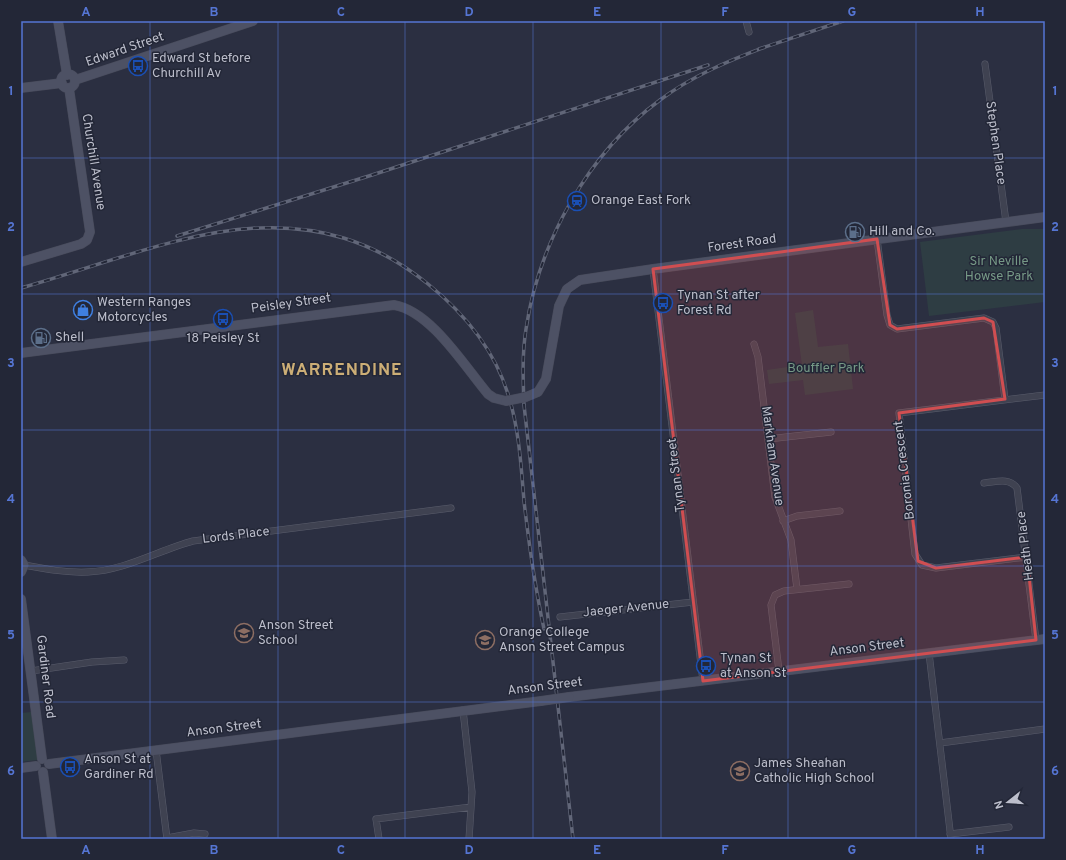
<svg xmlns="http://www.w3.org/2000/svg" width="1066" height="860" font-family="Overpass,sans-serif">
<rect width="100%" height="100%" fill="#2b2f41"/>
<!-- green -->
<path fill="#2e3d43" d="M1022 229H1045V302L929 316 920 242Z
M813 310 818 347 848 344 853 389 805 395 803 380 769 384 767 370 802 365 795 313Z
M31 712 38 760 21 762V713Z"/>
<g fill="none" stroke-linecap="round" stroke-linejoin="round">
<defs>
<path id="street" d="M746 21 749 32
M985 64 1006 222
M877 239 887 315 890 325 897 329 984 318 993 322 996 328 1005 399
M653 269 703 681
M754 344 758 357 775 497 791 540 797 589
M768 439 831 432
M984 483C996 482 1009 477 1017 488L1036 640
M783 521 797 516 840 511
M1027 557 936 568 922 565 915 554 899 413 1045 395
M24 565C45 569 66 573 88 572 124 571 159 550 193 541L451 508
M560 617 693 602
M929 653 951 839
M31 671 92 662 124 660
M779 671 771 605 775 595 784 591 849 584
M463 710 472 792 469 839
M940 743 1045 729
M156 750 167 839
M950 834 1009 827
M167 838 194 833 205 834
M379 839 376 819 471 807"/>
<path id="secondary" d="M58 21 67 75
M61 81a7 7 0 1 1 14 0a7 7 0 1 1-14 0Z
M75 80 253 21
M21 88 62 83
M21 262 81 244 87 240 90 232 69 88
M21 353 394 305C431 311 465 367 488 394L494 398 506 401
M526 397 538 392 546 379 559 306 567 289 580 280 653 269 1045 217
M21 560 24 565 21 572
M21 599 42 759
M569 697 1045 639
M49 764 541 701
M21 768 36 766
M43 772 52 839"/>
</defs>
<!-- street casing -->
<use href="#street" stroke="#5a5d6c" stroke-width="7"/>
<!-- secondary casing -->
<use href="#secondary" stroke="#484b5b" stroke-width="10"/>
<!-- street -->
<use href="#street" stroke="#3f4251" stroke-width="6"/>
<!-- secondary -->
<use href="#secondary" stroke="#4d5164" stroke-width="9"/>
<defs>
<path id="rail" d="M759 49 843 21
M177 236 372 175 708 65
M21 288C163 248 295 177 428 284 464 313 494 349 508 394 519 428 521 465 524 501 529 545 535 587 544 629
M573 839 524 405C523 380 522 354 526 329 539 242 588 153 660 100 692 76 728 61 765 47"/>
</defs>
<!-- rail casing -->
<use href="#rail" stroke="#616678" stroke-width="3.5"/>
<!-- rail -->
<use href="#rail" stroke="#232737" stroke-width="2" stroke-dasharray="6" stroke-linecap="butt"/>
<defs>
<path id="secondary-bridge" d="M506 401 526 397
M541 701 569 697"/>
</defs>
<!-- secondary-bridge casing -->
<use href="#secondary-bridge" stroke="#484b5b" stroke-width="10" stroke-linecap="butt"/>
<!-- secondary-bridge -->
<use href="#secondary-bridge" stroke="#4d5164" stroke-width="9"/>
</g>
<!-- marked area -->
<path fill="#d04e51" fill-opacity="0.2" stroke="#d04e51" stroke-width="3" stroke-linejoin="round" d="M877 239 890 325 897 329 984 318 993 322 1005 399 899 413 918 561 936 568 1027 557 1036 640 703 681 653 269Z"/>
<!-- grid -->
<path fill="none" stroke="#5575d3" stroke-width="1" stroke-opacity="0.55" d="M150 21V839M278 21V839M405 21V839M533 21V839M661 21V839M788 21V839M916 21V839M21 158H1045M21 294H1045M21 430H1045M21 566H1045M21 702H1045"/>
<!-- icons -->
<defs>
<symbol id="bus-ring" viewBox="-11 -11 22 22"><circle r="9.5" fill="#232737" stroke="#1a4fb4" stroke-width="1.5"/><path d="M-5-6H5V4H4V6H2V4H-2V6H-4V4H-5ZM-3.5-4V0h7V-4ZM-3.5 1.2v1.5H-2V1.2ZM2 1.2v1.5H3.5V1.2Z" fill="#1a4fb4"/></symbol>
<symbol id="station-ring" viewBox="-11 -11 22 22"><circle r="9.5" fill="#232737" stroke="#1a4fb4" stroke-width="1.5"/><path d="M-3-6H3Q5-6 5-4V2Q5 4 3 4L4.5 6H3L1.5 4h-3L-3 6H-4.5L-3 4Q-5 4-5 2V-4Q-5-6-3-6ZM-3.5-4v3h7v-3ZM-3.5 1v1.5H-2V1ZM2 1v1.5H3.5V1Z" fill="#1a4fb4"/></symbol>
<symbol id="fuel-ring" viewBox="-11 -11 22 22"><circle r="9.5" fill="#232737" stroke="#5c6f8a" stroke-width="1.5"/><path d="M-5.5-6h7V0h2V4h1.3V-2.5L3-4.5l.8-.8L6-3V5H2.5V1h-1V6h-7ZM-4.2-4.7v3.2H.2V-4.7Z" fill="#5c6f8a"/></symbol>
<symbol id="shop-ring" viewBox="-11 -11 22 22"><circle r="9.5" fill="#232737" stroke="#3f7fe0" stroke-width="1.5"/><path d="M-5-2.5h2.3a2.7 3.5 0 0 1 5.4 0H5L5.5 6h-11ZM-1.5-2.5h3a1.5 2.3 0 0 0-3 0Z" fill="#3f7fe0"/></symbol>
<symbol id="school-ring" viewBox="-11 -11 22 22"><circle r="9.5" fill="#232737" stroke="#8d6e63" stroke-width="1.5"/><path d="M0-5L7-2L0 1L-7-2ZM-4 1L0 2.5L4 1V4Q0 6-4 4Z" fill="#8d6e63"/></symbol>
<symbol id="university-ring" viewBox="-11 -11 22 22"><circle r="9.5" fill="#232737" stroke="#8d6e63" stroke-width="1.5"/><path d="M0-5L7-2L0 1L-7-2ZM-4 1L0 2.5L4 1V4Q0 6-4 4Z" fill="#8d6e63"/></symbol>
</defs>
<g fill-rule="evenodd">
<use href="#bus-ring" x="127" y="55" width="22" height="22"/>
<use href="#station-ring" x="566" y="190" width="22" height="22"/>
<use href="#fuel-ring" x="844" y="221" width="22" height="22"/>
<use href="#bus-ring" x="652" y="292" width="22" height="22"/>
<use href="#shop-ring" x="72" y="299" width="22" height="22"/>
<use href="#bus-ring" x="212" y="308" width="22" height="22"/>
<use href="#fuel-ring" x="30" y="327" width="22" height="22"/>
<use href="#school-ring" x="233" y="622" width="22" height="22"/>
<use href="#university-ring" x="474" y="629" width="22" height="22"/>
<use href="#bus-ring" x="695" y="655" width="22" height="22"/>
<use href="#bus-ring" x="59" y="756" width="22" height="22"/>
<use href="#school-ring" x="729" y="760" width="22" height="22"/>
</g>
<g text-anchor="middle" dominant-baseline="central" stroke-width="3" stroke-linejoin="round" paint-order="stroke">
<!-- street labels -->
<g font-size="13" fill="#bcbecb" stroke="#232737">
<text transform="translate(125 50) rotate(-19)">Edward Street</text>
<text transform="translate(995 143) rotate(82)">Stephen Place</text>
<text transform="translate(93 162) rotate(81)">Churchill Avenue</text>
<text transform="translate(742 244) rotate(-8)">Forest Road</text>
<text transform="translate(291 304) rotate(-8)">Peisley Street</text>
<text transform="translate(772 456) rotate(82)">Markham Avenue</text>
<text transform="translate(905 470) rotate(-97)">Boronia Crescent</text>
<text transform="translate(677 475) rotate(-97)">Tynan Street</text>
<text transform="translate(236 536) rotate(-7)">Lords Place</text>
<text transform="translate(1026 546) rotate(-97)">Heath Place</text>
<text transform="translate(626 609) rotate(-6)">Jaeger Avenue</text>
<text transform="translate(867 648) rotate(-7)">Anson Street</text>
<text transform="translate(45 677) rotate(83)">Gardiner Road</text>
<text transform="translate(545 687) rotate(-7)">Anson Street</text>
<text transform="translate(224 729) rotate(-7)">Anson Street</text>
</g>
<!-- poi labels -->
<g font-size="13" fill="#bcbecb" stroke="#232737" text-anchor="start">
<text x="152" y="59">Edward St before<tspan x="152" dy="15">Churchill Av</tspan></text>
<text x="591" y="201">Orange East Fork</text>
<text x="869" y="232">Hill and Co.</text>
<text x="677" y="296">Tynan St after<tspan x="677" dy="15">Forest Rd</tspan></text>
<text x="97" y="303">Western Ranges<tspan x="97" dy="15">Motorcycles</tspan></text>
<text x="55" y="338">Shell</text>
<text x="223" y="339" text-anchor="middle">18 Peisley St</text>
<text x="258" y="626">Anson Street<tspan x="258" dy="15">School</tspan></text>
<text x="499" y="633">Orange College<tspan x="499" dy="15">Anson Street Campus</tspan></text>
<text x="720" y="659">Tynan St<tspan x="720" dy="15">at Anson St</tspan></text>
<text x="84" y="760">Anson St at<tspan x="84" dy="15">Gardiner Rd</tspan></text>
<text x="754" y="764">James Sheahan<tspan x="754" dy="15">Catholic High School</tspan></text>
</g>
<!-- park labels -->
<g font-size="13" fill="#769986" stroke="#232737">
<text x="999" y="262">Sir Neville<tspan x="999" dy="15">Howse Park</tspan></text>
<text x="826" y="369">Bouffler Park</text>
</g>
<!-- district labels -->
<g font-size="17" font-weight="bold" letter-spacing="1" fill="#ccae76" stroke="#232737">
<text x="342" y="371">WARRENDINE</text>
</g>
</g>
<!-- border -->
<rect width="1066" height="860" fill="none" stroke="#232737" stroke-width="44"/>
<!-- north arrow -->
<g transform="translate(1008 802) rotate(253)" stroke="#232737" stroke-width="3" paint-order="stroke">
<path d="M0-3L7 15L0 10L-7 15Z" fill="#bcbecb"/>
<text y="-6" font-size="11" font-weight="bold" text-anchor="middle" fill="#bcbecb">N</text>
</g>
<rect x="22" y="22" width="1022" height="816" fill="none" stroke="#5575d3" stroke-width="1.5"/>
<g font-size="13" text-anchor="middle" font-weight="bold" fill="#5575d3">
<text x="86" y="16">A</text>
<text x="214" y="16">B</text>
<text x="341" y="16">C</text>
<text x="469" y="16">D</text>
<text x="597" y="16">E</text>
<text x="725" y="16">F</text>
<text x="852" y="16">G</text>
<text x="980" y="16">H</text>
<text x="11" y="95">1</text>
<text x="1055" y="95">1</text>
<text x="11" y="231">2</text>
<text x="1055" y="231">2</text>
<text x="11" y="367">3</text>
<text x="1055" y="367">3</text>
<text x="11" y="503">4</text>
<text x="1055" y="503">4</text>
<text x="11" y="639">5</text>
<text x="1055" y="639">5</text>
<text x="11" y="775">6</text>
<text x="1055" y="775">6</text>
<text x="86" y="854">A</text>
<text x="214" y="854">B</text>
<text x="341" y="854">C</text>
<text x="469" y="854">D</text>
<text x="597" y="854">E</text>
<text x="725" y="854">F</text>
<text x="852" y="854">G</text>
<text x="980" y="854">H</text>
</g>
</svg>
